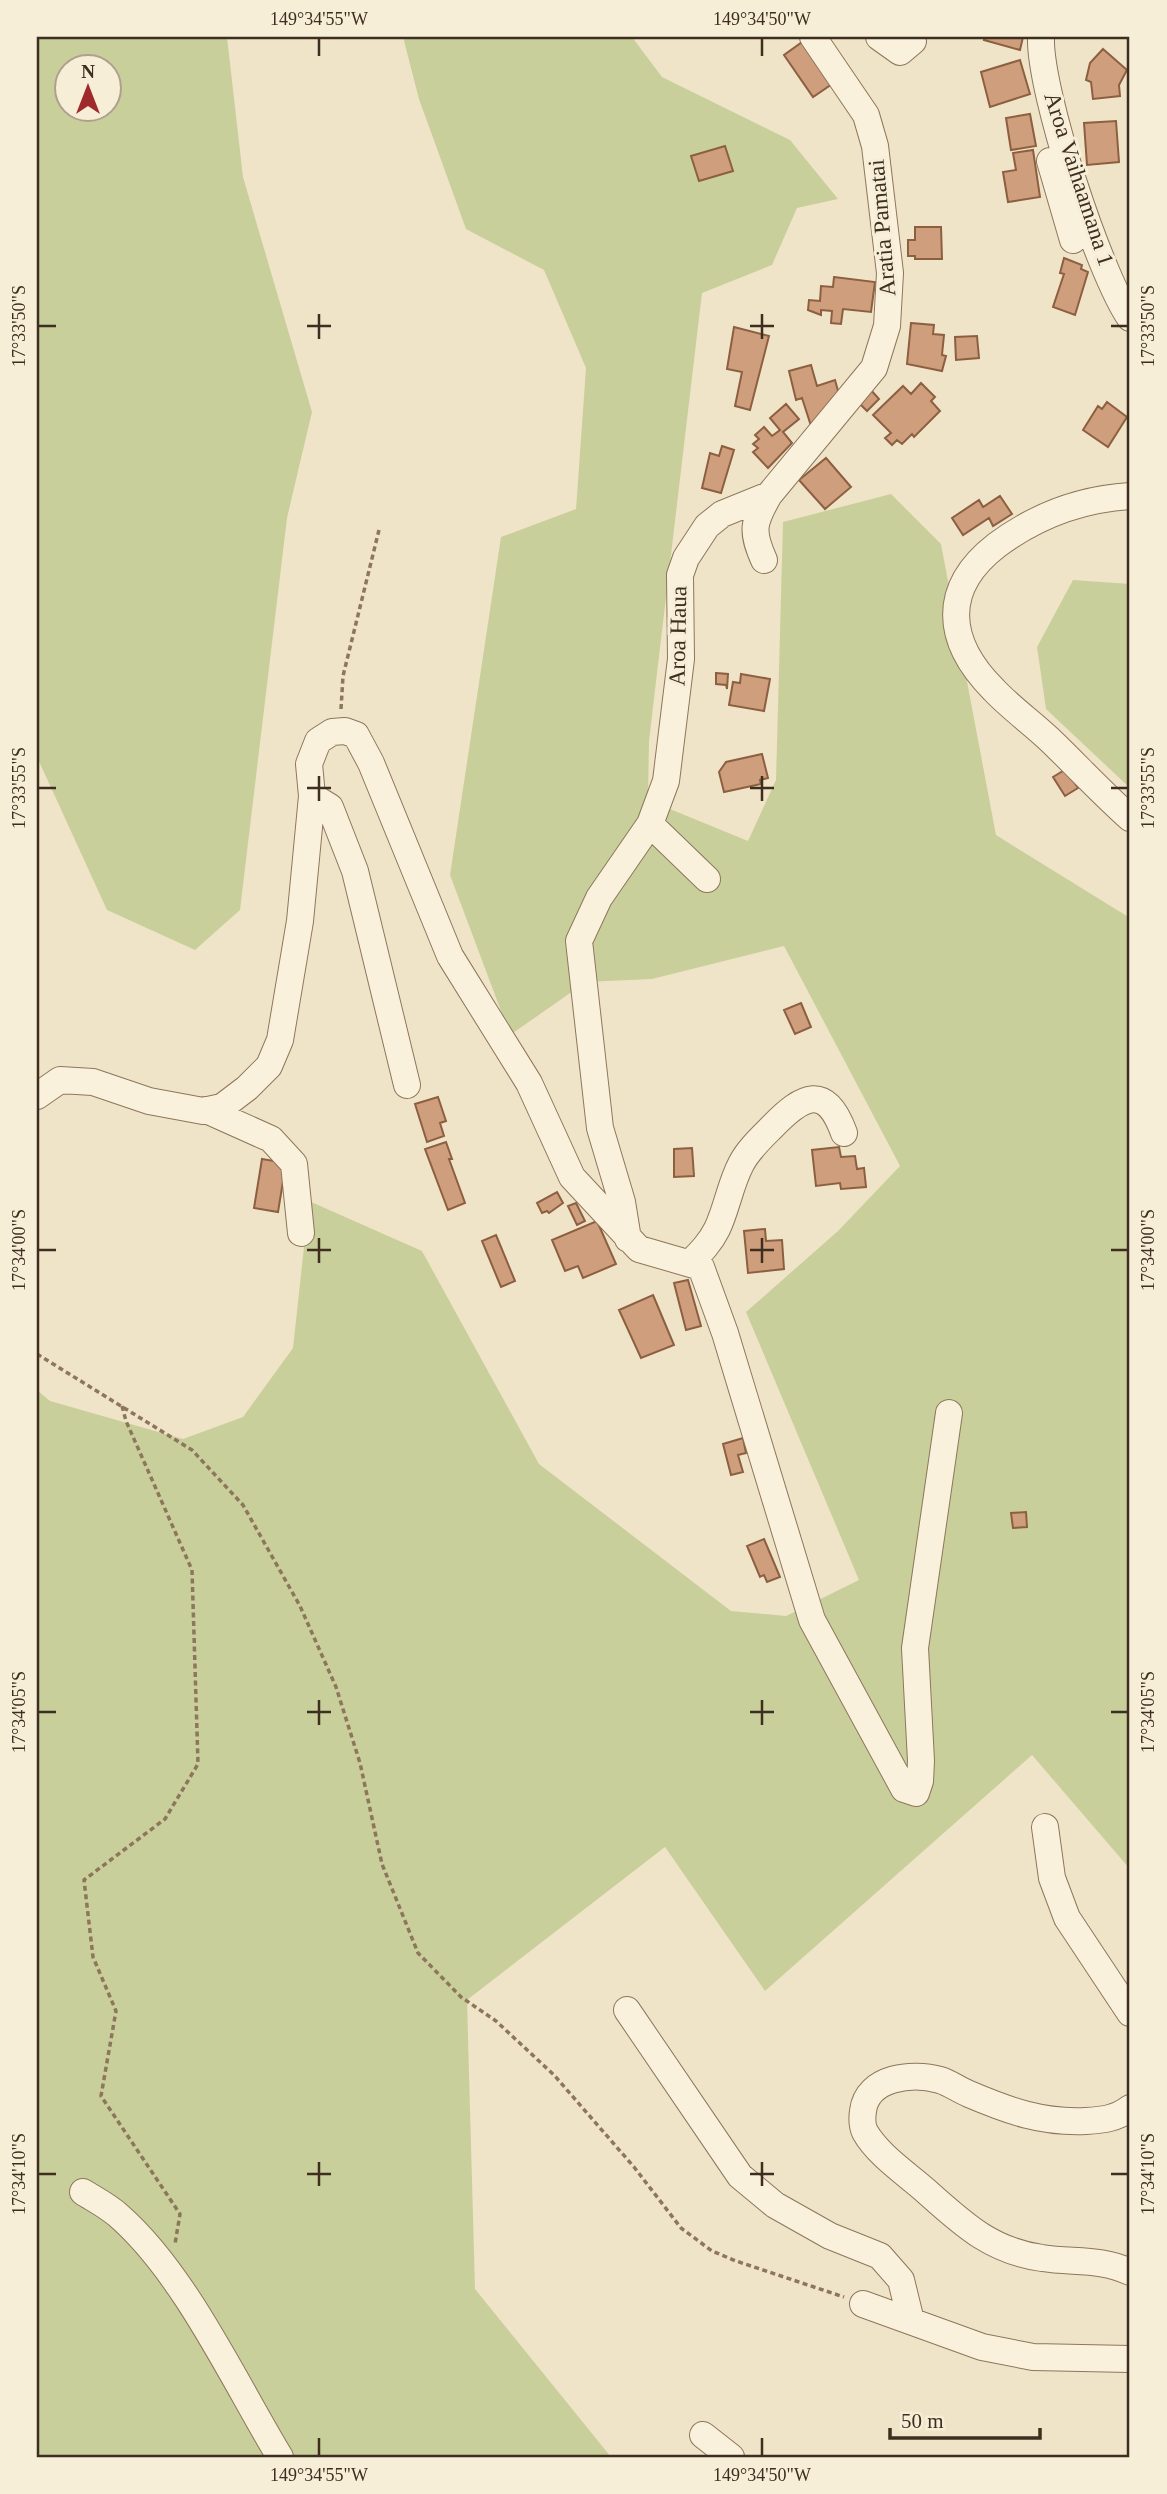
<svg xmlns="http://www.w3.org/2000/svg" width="1167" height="2494" font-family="Georgia,serif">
<rect width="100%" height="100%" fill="#f0e4c8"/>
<!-- green -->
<path fill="#c9cf9b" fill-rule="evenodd" d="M37 37H227L243 177 312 412 287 518 240 910 195 950 107 910 37 757ZM66 66H108V108H66Z
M403 37H632L662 77 790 140 838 199 797 208 772 265 702 293 649 741 648 800 748 841 776 780 783 522 891 494 941 544 996 835 1130 918V1869L1032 1755 765 1991 665 1847 467 2000 475 2289 611 2457H37V1390L50 1401 183 1439 243 1417 293 1348 309 1201 422 1251 539 1464 731 1611 786 1616 859 1580 746 1312 838 1231 900 1166 784 946 652 979 586 982 510 1035 450 875 501 537 576 509 586 368 544 270 466 229 419 99Z
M1073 580 1130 584V788L1046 709 1037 647Z"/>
<!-- building -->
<path fill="#cf9f7d" stroke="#8d5f41" stroke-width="2" d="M985 37H1023L1020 50 984 40Z
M805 40 835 82 813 97 784 55Z
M1103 49 1127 70 1119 85 1120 96 1093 99 1091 82 1086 80 1090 63Z
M1020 60 1030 94 990 107 981 72Z
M1030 114 1036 146 1011 150 1006 118Z
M1116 121 1119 162 1087 165 1084 123Z
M725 146 733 171 699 181 691 156Z
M1033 150 1040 197 1008 202 1003 172 1016 170 1013 153Z
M915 227H941L942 259H915V256H908V240H915Z
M1064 258 1082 265 1081 269 1088 272 1075 315 1053 307 1064 274 1060 273Z
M834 277 875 282 871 312 843 309 841 324 831 323 832 311 821 310V315L808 310 809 300 820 301 821 286 833 287Z
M911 323 934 325 933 334 944 335 942 355 946 356 942 371 907 364Z
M734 327 769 336 750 410 735 406 742 372 727 369Z
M977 336 979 358 956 360 955 337Z
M811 365 817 386 835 380 840 398 812 429 802 398 796 400 789 371Z
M921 383 935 397 931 401 940 411 914 437 912 434 902 444 897 440 892 445 885 438 891 433 873 415 903 386 911 394Z
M870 389 879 399 867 411 857 401Z
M1107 402 1127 417 1108 447 1083 430 1098 406 1102 409Z
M786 404 799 419 783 432 792 443 768 468 753 452 758 448 753 444 759 439 755 435 764 427 772 436 780 430 770 418Z
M722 446 734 450 721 493 702 488 710 453 719 456Z
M826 458 851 487 825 509 799 480Z
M1000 496 1012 514 993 526 989 518 963 535 952 518 979 500 983 507Z
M716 673 728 674 727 689 726 685 716 684Z
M741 674 770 679 764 711 729 705 733 682 740 683Z
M762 754 768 778 760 780 761 784 724 792 719 772 726 762Z
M1066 769 1078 788 1065 796 1053 777Z
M801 1003 811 1027 795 1034 784 1010Z
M438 1097 446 1121 440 1123 444 1136 427 1142 415 1104Z
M446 1142 452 1159H449L465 1203 448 1210 425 1149Z
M839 1147 841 1157 855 1156 857 1169 864 1168 866 1187 841 1189 840 1183 816 1186 812 1150Z
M692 1148 694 1176 674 1177V1149Z
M262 1159 286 1163 278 1212 254 1208Z
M557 1192 563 1203 549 1213 547 1211 542 1213 537 1203Z
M576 1203 585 1221 577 1225 568 1206Z
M597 1221 616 1264 583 1278 578 1266 565 1271 552 1240Z
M765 1229 766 1241 782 1240 784 1269 748 1273 744 1231Z
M496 1235 515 1281 501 1287 482 1241Z
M688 1280 701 1326 686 1330 674 1283Z
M653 1295 674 1345 641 1358 619 1310Z
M743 1438 746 1453 738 1455 743 1472 731 1475 723 1444Z
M1026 1512 1027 1527 1013 1528 1011 1513Z
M764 1539 780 1577 767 1582 764 1575 760 1577 747 1546Z"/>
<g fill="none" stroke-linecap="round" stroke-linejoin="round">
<defs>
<path id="minor" d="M879 37 900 52 913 41
M1041 37C1039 91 1099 273 1130 318
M1050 161 1073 240
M1130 496C1082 499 1036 516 997 545 941 588 945 641 994 690 1011 708 1032 723 1050 740 1077 766 1102 793 1130 818
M764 560C751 531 753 523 769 495L874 368 887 326 890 273 875 146 866 115 813 37
M312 796 330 807 355 871 407 1085
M650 824 707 879
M37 1096 60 1080 93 1082 149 1101 203 1111 222 1107 247 1088 269 1066 280 1040 300 921 312 796 309 764 318 741 332 732 345 731 356 735 371 763 450 956 529 1083 572 1177 639 1249 701 1267 725 1333 812 1620 904 1789 916 1793 920 1781 921 1761 915 1648 949 1413
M206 1110 271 1139 294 1164 301 1233
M628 1239 622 1202 600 1128 579 941 599 898 650 824 666 781 681 659 680 575 686 558 707 526 722 514 769 495
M690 1263C701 1252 710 1243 717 1229 727 1208 730 1185 741 1164 748 1150 761 1138 772 1127 803 1095 826 1083 844 1133
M1045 1827 1052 1878 1067 1918 1130 2013
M627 2010 740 2176 775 2205 830 2236 880 2256 901 2280 911 2321
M1130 2108C1116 2119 1102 2120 1086 2121 1042 2123 1009 2111 969 2094 959 2090 950 2083 940 2080 912 2072 867 2077 863 2111 862 2118 862 2126 865 2132 878 2155 907 2174 926 2191 963 2224 991 2251 1042 2258 1073 2263 1101 2258 1130 2272
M83 2192C94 2199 108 2206 119 2216 185 2274 234 2381 280 2457
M863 2304 982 2347 1033 2357 1130 2359
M703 2435 731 2457"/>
</defs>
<!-- minor casing -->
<use href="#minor" stroke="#8d765c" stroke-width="28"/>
<!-- path -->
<path stroke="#8d765c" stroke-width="3.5" stroke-dasharray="5 3.5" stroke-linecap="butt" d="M341 709 343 676 379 530
M37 1354 192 1450 243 1505 300 1606 336 1687 360 1763 382 1864 418 1953 461 1997 496 2021 554 2075 634 2167 681 2228 712 2251 736 2261 844 2297
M122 1406 126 1421 192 1570 198 1764 165 1819 84 1880 93 1957 116 2011 101 2096 180 2214 175 2244"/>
<!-- minor -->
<use href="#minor" stroke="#faf1dc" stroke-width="26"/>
</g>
<!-- ticks -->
<path fill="none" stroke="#3d2e20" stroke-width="2.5" d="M319 38V56M762 38V56M319 314V339M762 314V339M38 326H56M307 326H331M750 326H774M1111 326H1128M319 776V801M762 776V801M38 788H56M307 788H331M750 788H774M1111 788H1128M319 1238V1263M762 1238V1263M38 1250H56M307 1250H331M750 1250H774M1111 1250H1128M319 1700V1725M762 1700V1725M38 1712H56M307 1712H331M750 1712H774M1111 1712H1128M319 2162V2186M762 2162V2186M38 2174H56M307 2174H331M750 2174H774M1111 2174H1128M319 2438V2456M762 2438V2456"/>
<g text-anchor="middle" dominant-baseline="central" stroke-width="6" stroke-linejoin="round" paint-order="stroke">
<!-- street labels -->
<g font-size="23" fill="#3d2e20" stroke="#f7eed8">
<text transform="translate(1079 179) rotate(72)">Aroa Vaihaamana 1</text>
<text transform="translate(882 228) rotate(-95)">Aratia Pamatai</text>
<text transform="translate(678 636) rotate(-89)">Aroa Haua</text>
</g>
</g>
<!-- border -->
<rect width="1167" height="2494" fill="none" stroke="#f7eed8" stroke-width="77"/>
<!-- north arrow -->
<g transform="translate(88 88)"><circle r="33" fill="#f7eed8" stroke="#ada18e" stroke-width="2"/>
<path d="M0-5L12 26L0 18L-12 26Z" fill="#9e2a2b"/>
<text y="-10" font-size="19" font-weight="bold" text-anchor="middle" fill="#3d2e20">N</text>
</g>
<!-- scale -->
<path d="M890 2428v10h150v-10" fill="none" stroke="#3d2e20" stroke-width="3.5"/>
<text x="901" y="2428" font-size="21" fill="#3d2e20" stroke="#f7eed8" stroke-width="5" paint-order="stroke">50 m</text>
<rect x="38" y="38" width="1090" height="2418" fill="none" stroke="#3d2e20" stroke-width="2.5"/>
<g font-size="18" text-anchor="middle" fill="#3d2e20">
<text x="319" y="25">149°34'55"W</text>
<text x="762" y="25">149°34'50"W</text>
<text transform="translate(19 326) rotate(-90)" y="6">17°33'50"S</text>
<text transform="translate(1148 326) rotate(-90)" y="6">17°33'50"S</text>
<text transform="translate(19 788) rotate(-90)" y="6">17°33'55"S</text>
<text transform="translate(1148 788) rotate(-90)" y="6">17°33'55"S</text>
<text transform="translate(19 1250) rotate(-90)" y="6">17°34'00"S</text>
<text transform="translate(1148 1250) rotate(-90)" y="6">17°34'00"S</text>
<text transform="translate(19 1712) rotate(-90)" y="6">17°34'05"S</text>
<text transform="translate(1148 1712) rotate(-90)" y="6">17°34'05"S</text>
<text transform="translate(19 2174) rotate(-90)" y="6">17°34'10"S</text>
<text transform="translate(1148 2174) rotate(-90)" y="6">17°34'10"S</text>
<text x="319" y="2481">149°34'55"W</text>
<text x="762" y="2481">149°34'50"W</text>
</g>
</svg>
